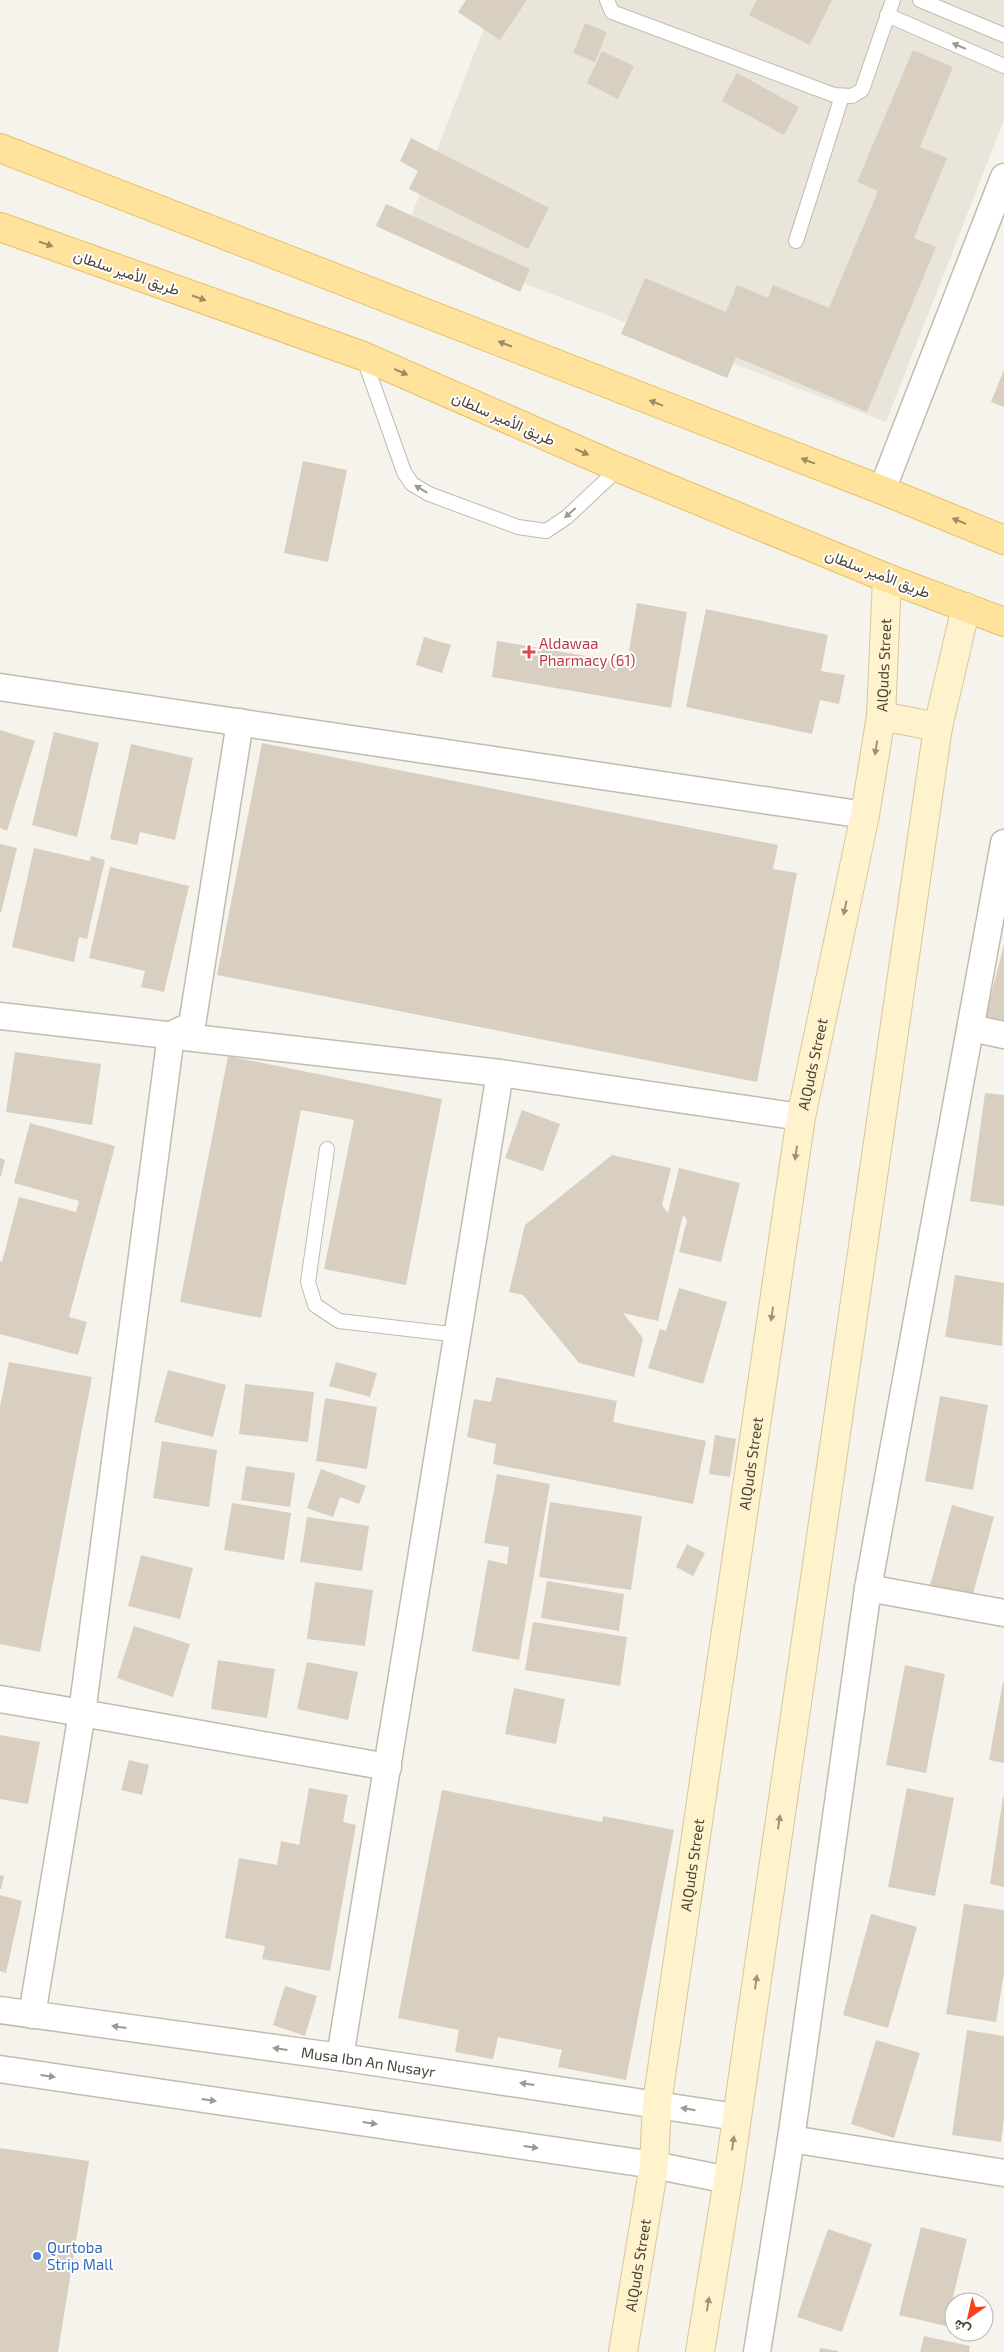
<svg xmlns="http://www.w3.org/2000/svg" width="1004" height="2352" font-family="'Exo 2',Vazirmatn,sans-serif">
<rect width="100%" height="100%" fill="#f6f3ec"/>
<!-- residential -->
<path fill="#eae5da" d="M495 0H1004V120L886 422 403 237Z"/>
<!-- building -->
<path fill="#d8cfc1" d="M466 0H527L500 40 458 12Z
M757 0H832L810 45 749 15Z
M585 23 607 32 595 62 573 53Z
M913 50 953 67 920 147 947 158 914 238 936 247 867 412 736 357 727 378 621 334 645 278 726 312 737 285 768 298 773 285 829 308 878 191 857 182Z
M602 51 634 66 618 99 587 83Z
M737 73 799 107 784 135 722 101Z
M411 138 549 208 528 249 409 189 418 171 400 161Z
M386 204 530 269 520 292 376 226Z
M1004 370V407L991 402Z
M303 461 347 470 328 562 284 553Z
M637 603 687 612 671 708 492 677 497 641 627 663Z
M706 609 828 635 821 671 845 675 839 704 820 700 812 734 686 707Z
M424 637 451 645 442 673 416 665Z
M0 730 35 741 7 831 0 828Z
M54 732 99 743 77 837 32 825Z
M262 743 778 845 773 869 797 873 757 1082 217 975Z
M131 744 193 758 175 840 140 832 137 845 110 839Z
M0 844 17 848 1 913 0 912Z
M34 848 90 861 91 856 105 860 87 939 79 937 74 962 12 947Z
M110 867 189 886 164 992 141 987 145 971 89 958Z
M1004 944V1028L984 1023Z
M15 1052 101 1064 92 1125 6 1112Z
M228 1056 442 1099 406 1285 324 1269 354 1120 301 1110 261 1318 180 1302Z
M985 1093 1004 1095V1206L970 1201Z
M522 1110 560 1124 543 1171 505 1158Z
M30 1123 115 1146 69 1317 87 1322 78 1355 0 1334V1261L2 1262 19 1197 76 1212 79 1201 14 1183Z
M612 1155 671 1168 662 1205 668 1213 679 1168 740 1183 721 1262 679 1252 687 1220 683 1215 658 1321 623 1313 643 1338 634 1377 579 1363 523 1295 509 1292 525 1225Z
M0 1158 5 1160 1 1176H0Z
M955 1275 1004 1283 1002 1346 945 1337Z
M679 1288 727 1302 703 1384 648 1368 660 1329 666 1331Z
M9 1362 92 1377 40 1652 0 1644V1407Z
M336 1362 377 1373 370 1397 329 1386Z
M168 1370 226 1385 213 1437 154 1422Z
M496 1377 617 1401 613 1422 706 1441 693 1504 493 1464 496 1444 467 1437 474 1399 491 1402Z
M245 1384 314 1392 308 1442 239 1434Z
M940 1396 988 1405 973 1490 925 1481Z
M325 1398 377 1407 367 1469 316 1461Z
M715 1435 736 1439 730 1477 709 1474Z
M162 1441 217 1450 209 1507 153 1498Z
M246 1466 295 1473 290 1507 241 1500Z
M321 1469 366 1486 359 1504 340 1497 333 1517 307 1508Z
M497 1474 550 1484 519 1660 472 1651 488 1560 507 1564 509 1547 484 1543Z
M550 1502 642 1516 631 1590 539 1577Z
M232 1503 291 1513 284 1560 224 1550Z
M952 1505 994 1517 971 1601 929 1589Z
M307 1517 369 1526 362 1571 300 1562Z
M687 1544 705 1553 693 1576 676 1567Z
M141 1555 193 1568 180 1619 128 1606Z
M547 1581 624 1594 619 1631 541 1618Z
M315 1582 373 1590 365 1646 307 1639Z
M533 1622 627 1637 620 1686 525 1670Z
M134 1626 190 1644 173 1697 117 1678Z
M218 1660 275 1669 267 1718 211 1709Z
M307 1662 358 1672 348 1720 297 1709Z
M905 1665 945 1674 926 1773 886 1765Z
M1003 1682H1004V1763L989 1760Z
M514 1688 565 1699 556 1744 505 1734Z
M0 1735 40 1742 28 1804 0 1799Z
M129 1760 149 1765 142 1795 121 1790Z
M309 1788 348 1795 343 1822 356 1825 330 1971 262 1959 265 1946 225 1938 239 1858 277 1865 281 1841 299 1845Z
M907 1788 954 1798 935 1896 888 1887Z
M442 1790 602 1822 603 1816 674 1830 626 2080 558 2067 562 2050 498 2037 493 2059 455 2052 459 2030 398 2018Z
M1003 1797H1004V1887L990 1884Z
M0 1875 4 1876 1 1889H0Z
M0 1895 22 1901 6 1973 0 1971Z
M964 1904 1004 1910V1973L996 2022 946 2014Z
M871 1914 917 1927 888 2028 843 2015Z
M285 1986 317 1996 305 2036 273 2025Z
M967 2030 1004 2036V2118L1001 2142 952 2135Z
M876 2040 920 2053 894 2138 851 2124Z
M0 2148 89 2161 58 2352H0Z
M921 2227 967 2239 946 2326 899 2315Z
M828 2229 872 2244 842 2332 797 2317Z
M924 2336 970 2346 969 2352H920Z
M820 2348 838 2351V2352H819Z"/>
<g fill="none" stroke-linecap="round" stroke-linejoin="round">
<defs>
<path id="lane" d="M607 0 612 12 834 95 852 96 862 90 893 0
M920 0 1004 35
M887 15 1004 66
M796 241 842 96
M363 356 404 472 412 484 429 494 518 527 546 531 567 517 619 468
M327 1149 308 1282 315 1305 339 1321 459 1335"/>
<g id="street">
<path d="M882 490 1004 177"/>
<path d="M0 687 865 815"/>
<path d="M0 1016 500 1073"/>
<path d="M971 1028 1004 1035"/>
<path d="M868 1588 1004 1613"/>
<path d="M0 1699 82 1713 171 1035 192 1025 240 722"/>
<path id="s1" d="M0 2010 340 2057 736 2117"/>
<path d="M32 2015 82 1713 388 1767"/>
<path d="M340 2057 500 1073 801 1117"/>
<path d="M0 2069 654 2165 728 2180"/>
<path d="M791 2139 1004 2173"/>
<path d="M757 2352 791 2139 868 1588 1004 843"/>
</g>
<g id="secondary">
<path d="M881 716 938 727"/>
<path id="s2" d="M623 2352 654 2165 657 2103 801 1117 865 815 881 716 887 578"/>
<path d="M700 2352 728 2180 938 727 966 607"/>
</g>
<path id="primary" d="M0 148 882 490 1004 540
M0 227 363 356 619 468 887 578 1004 622"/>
</defs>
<!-- lane casing -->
<use href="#lane" stroke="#c2bbae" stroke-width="16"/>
<!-- street casing -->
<use href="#street" stroke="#c2bbae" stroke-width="29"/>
<!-- secondary casing -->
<use href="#secondary" stroke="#d6c79b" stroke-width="30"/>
<!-- primary casing -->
<use href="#primary" stroke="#e6c16a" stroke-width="30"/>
<!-- lane -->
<use href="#lane" stroke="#fff" stroke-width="14"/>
<!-- street -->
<use href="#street" stroke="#fff" stroke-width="26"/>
<!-- secondary -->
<use href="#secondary" stroke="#fff3cd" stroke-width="28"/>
<!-- primary -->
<use href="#primary" stroke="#ffe39c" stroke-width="28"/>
</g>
<!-- one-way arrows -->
<defs><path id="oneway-solid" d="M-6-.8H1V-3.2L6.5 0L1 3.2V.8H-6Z" transform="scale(1.25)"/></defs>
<g fill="#9c9892">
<use href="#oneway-solid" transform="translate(959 46) rotate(-157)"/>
<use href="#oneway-solid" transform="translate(421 489) rotate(-149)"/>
<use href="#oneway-solid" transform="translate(570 513) rotate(139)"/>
<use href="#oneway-solid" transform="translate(119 2027) rotate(-172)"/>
<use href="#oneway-solid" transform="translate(280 2049) rotate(-172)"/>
<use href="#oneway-solid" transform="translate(48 2076) rotate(8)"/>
<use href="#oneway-solid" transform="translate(527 2084) rotate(-172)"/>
<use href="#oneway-solid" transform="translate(209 2100) rotate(8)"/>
<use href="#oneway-solid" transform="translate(688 2109) rotate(-171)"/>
<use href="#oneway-solid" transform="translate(370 2123) rotate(8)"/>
<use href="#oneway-solid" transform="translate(531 2147) rotate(8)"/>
</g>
<g fill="#9c8c66">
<use href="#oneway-solid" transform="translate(46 244) rotate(19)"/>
<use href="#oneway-solid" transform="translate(199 298) rotate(19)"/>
<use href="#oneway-solid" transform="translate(505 344) rotate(-159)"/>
<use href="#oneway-solid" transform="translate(401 372) rotate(24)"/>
<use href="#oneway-solid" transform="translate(656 403) rotate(-159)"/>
<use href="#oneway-solid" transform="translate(582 452) rotate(24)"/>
<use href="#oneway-solid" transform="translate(808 461) rotate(-159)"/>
<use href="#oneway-solid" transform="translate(959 521) rotate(-158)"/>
</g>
<g fill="#9c937c">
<use href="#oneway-solid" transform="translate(876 748) rotate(99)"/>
<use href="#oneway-solid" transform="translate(845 908) rotate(102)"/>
<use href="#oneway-solid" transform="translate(796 1153) rotate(98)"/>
<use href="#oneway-solid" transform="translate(772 1314) rotate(98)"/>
<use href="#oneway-solid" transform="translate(779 1822) rotate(-82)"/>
<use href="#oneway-solid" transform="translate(756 1982) rotate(-82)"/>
<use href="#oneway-solid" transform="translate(733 2143) rotate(-83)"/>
<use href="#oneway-solid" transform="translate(708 2304) rotate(-81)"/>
</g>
<!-- markers -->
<path fill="#e0444e" stroke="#fff" stroke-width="2" d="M526.5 644.5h5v5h5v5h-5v5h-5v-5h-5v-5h5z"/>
<circle fill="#3f7fe0" stroke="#fff" stroke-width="2" cx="37" cy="2256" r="5"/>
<g text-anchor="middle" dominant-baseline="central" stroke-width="4" stroke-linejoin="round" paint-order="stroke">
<!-- street labels -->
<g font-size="15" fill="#4b4439" stroke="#fff">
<text transform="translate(127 272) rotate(19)">طريق الأمير سلطان</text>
<text transform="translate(504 418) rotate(24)">طريق الأمير سلطان</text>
<text transform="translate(878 573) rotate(21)">طريق الأمير سلطان</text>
<text stroke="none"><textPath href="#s2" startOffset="1708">AlQuds Street</textPath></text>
<text stroke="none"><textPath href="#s2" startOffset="1302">AlQuds Street</textPath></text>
<text stroke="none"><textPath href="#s2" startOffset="898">AlQuds Street</textPath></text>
<text stroke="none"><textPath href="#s2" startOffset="492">AlQuds Street</textPath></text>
<text stroke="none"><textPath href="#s1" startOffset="372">Musa Ibn An Nusayr</textPath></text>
<text stroke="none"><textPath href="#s2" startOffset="88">AlQuds Street</textPath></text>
</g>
<!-- health labels -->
<g font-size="15" fill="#be3a42" stroke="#fff" text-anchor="start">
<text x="539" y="643">Aldawaa<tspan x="539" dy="17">Pharmacy (61)</tspan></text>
</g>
<!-- shop labels -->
<g font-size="15" fill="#366cbe" stroke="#fff" text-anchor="start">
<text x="47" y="2247">Qurtoba<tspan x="47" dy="17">Strip Mall</tspan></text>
</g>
</g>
<!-- north arrow -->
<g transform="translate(969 2317) rotate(214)"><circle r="24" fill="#ffffff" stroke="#b7b4b0"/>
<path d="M0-4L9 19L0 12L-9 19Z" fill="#fc3f1d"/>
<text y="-8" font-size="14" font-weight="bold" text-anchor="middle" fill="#4b4439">ش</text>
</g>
</svg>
